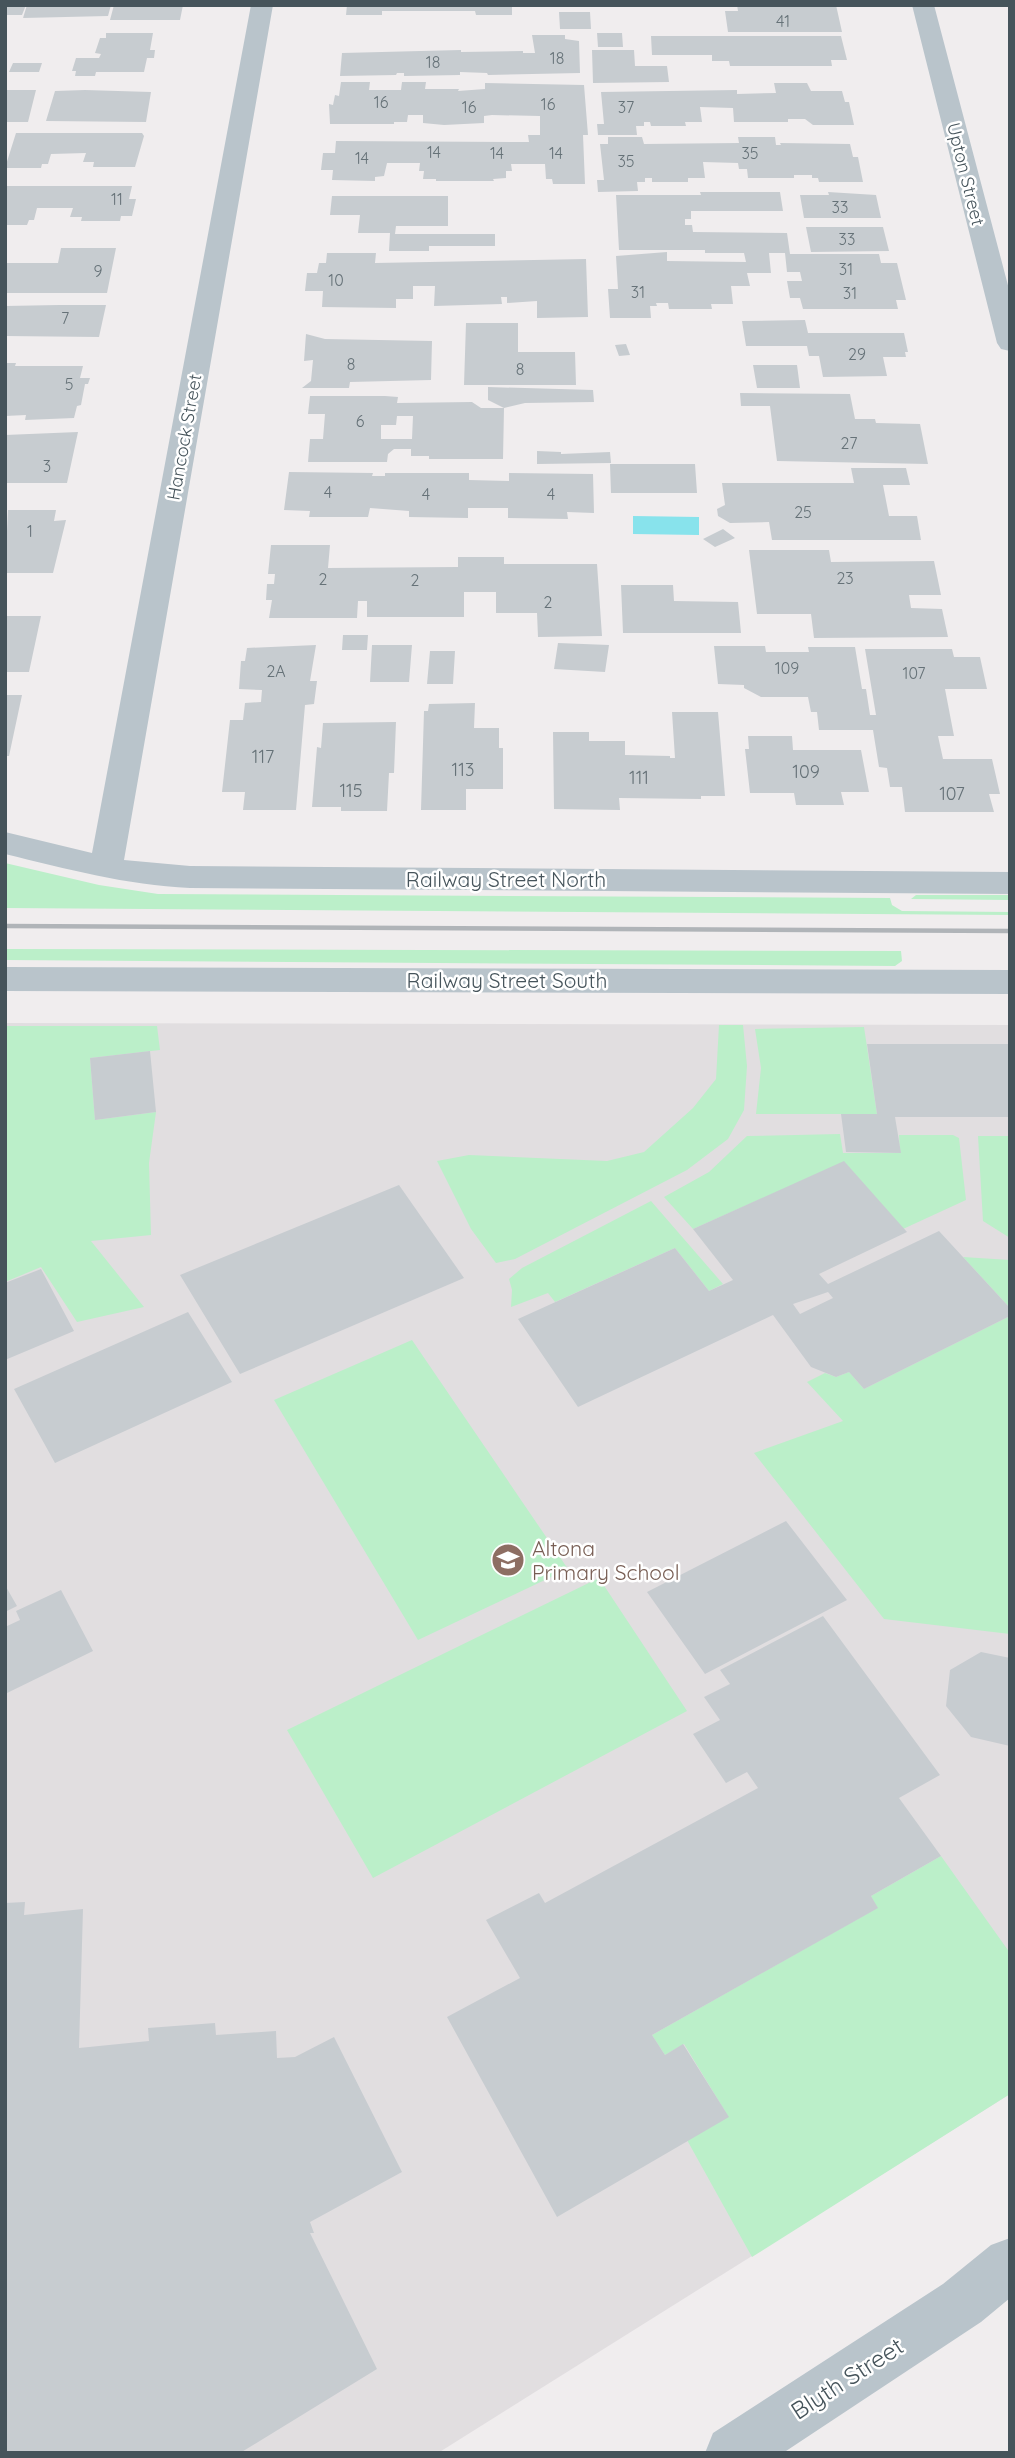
<svg xmlns="http://www.w3.org/2000/svg" width="1015" height="2458" font-family="Quicksand,sans-serif">
<rect width="100%" height="100%" fill="#f0edee"/>
<!-- education -->
<path fill="#e1dee0" d="M5 1023 1010 1025V2094L438 2453H5Z"/>
<!-- green -->
<path fill="#bbefc9" d="M5 863 99 885 158 894 890 898 892 905 902 911 1010 912V915L5 908Z
M916 895H1010V900L911 899Z
M5 949 901 951 902 961 895 966 5 960Z
M719 1025H743L747 1066 744 1110 728 1139 687 1170 515 1259 496 1263 471 1229 437 1161 469 1155 607 1161 644 1152 693 1108 716 1079Z
M5 1026H157L160 1050 90 1058 95 1120 156 1112 149 1163 151 1235 91 1241 144 1307 77 1322 41 1267 5 1282Z
M864 1027 877 1114H756L761 1068 755 1029Z
M840 1134 843 1153H900L899 1135H953L959 1138 966 1200 903 1229 844 1162 693 1229 664 1197 709 1172 747 1136Z
M978 1136H1010V1238L983 1221Z
M651 1201 723 1284 709 1291 675 1248 555 1302 548 1293 511 1307 512 1290 509 1279 522 1268Z
M963 1257 1010 1260V1308Z
M1010 1316V1634L884 1619 754 1453 843 1421 807 1382 825 1373 836 1377 849 1372 864 1389Z
M412 1340 568 1569 418 1640 274 1400Z
M599 1578 687 1711 373 1878 287 1730Z
M941 1856 1010 1953V2094L752 2257 687 2140 728 2116 684 2044 665 2055 652 2035 877 1908 871 1896Z"/>
<!-- water -->
<path fill="#88e3ec" d="M633 516 699 517V535L633 534Z"/>
<!-- building -->
<path fill="#c7ccd0" fill-rule="evenodd" d="M5 5H26L22 15H5Z
M27 5H111L108 16 23 18Z
M114 5H183L180 20H110Z
M347 5H512V15H476L475 11H382V15H346Z
M737 5H836L842 32H728L725 11H738Z
M559 12H590L591 29H560Z
M106 33H153L150 50H155L154 58H147L144 72H96L95 76H75L76 71H72L76 58H99L101 54 95 53 100 38H106Z
M597 33H622L623 47H598Z
M532 35H565V39L579 41 580 73 488 75 487 73 460 72V75L404 76V73H397L396 75 340 76 342 53 461 50V52L523 51V53H535Z
M651 36H841L847 60H831L832 66H730L729 61H712V55H652Z
M592 50H634L635 66H667L669 82 593 83Z
M13 63H42L39 72H9Z
M341 82H370L369 90H401L402 82H426L425 89H459L458 91 485 89V83L584 85 588 135H583L585 184H553L552 179H546L545 164H511L512 171H506V178L493 179 494 181H436V179H423L424 171H419L420 163H387L384 176 375 177V181L332 180 333 170H321L323 153H335L336 141 529 142 528 135H540V116L492 115 484 116V123L444 125 423 123V115H408L407 122H394V124H330L329 104 333 105 335 95 339 96Z
M774 83H807L811 91H842L845 102H849L854 125H813L805 119H788V122H734L733 108 700 107 702 122H685L686 126H651L650 122H644V126H636L637 135H598L597 124H604L601 92 737 90V94L776 93Z
M5 90H36L28 122H5Z
M85 90 151 92 146 122 46 121 55 91Z
M16 133H142L144 136 135 167H93L94 162H83L86 153 51 154 48 164H42L41 168H5Z
M608 137H642L644 144 739 143 738 137H775L776 145H781L780 143 850 144 853 157H858L863 182H819L818 178H812V175H794V178H748L747 169H739L738 163 703 162 705 178H688V182H652V178H645V182H637L638 191 598 192 597 180H604L600 144H608Z
M5 186H132L129 199H136L132 216H121L120 221H81L82 217H70L73 208H37L34 220H29L27 225H5Z
M700 192H780L783 211H691V219H685V225H692L693 232 787 233 790 254H879L881 263H897L906 300H896L898 309H803L800 298H790L787 281H802L800 272H787L785 253H769L771 273H747L750 286H731L733 304H711L712 309H669L668 303H656L657 306H650L651 318H610L608 289H618L616 256 667 252V261L746 262 744 253H705V250H619L616 195H701Z
M828 192 876 195 881 218H804L800 195H829Z
M332 196H448V226H396L395 234H495V246H429V251H389L390 233H358L360 215H330Z
M806 227H883L889 251 811 252Z
M61 248H116L107 293H5V263H58Z
M327 253H376L375 263 586 259 588 317 537 318V301L507 303V297H501L502 304 434 306 435 286H413V299H396V308L322 307 323 291H305L307 273H317L319 263H326Z
M59 305H106L99 337 5 336V306Z
M805 320 808 333H904L908 352H905L906 357H883L887 376 823 377 819 356H809L807 346H746L742 321Z
M466 323H518V352H575L576 385H464Z
M306 334 325 339 432 341 431 380 350 382 349 388H302L311 381 313 360 304 361Z
M626 344 630 355 619 356 615 345Z
M5 363H16L15 366H83L80 378H90L88 384H85L81 405 77 406 74 418 25 420 26 415 5 416Z
M753 365H797L800 388H757Z
M488 387 593 390 594 402 525 403 504 408 488 400Z
M740 393 850 394 855 419H875L876 423 920 424 928 464 777 461 770 406H741Z
M310 396H385L398 397 397 403 472 402 481 408H504L503 459H429V456H411V449H394L388 454 387 462H308L310 439H323L325 414H308ZM397 416H413L412 439H381V425H396Z
M78 432 67 483H5V435Z
M537 451 561 452V454L610 452 611 463 537 464Z
M610 464H695L697 493H611Z
M851 468H906L910 485H883L889 516H917L921 540H772L769 522 730 523 718 516 717 509 725 505 722 483H854Z
M289 472 373 473 372 476H385V473H469V480L509 481V473L593 474 594 513 567 512 568 519 508 518V508H468V518L409 517V511L370 508 368 517H309L310 511 284 510Z
M8 510H56L54 521 66 520 53 573H5Z
M723 529 735 538 715 547 703 539Z
M271 545H330L328 568 458 567V557H504V564H597L602 636 538 637 537 613H496V592H464V617H367V601H358L357 618H269L272 600H266L267 584H274L275 574H268Z
M749 550H829L831 562 934 561 941 595H909L911 608 942 609 948 637 814 638 811 614H757Z
M621 585H673L674 601 738 602 741 633H623Z
M5 616H41L29 672H5Z
M343 635H368L367 650H342Z
M558 643 609 645 605 672 554 669Z
M316 645 310 681H317L314 704 305 705 296 810H243L245 792H222L230 720H243L245 703 261 702 262 690 239 689 241 661H245L247 648Z
M372 645H412L409 682H370Z
M714 646H765L766 652H809L808 647H855L862 689H866L870 715H876L865 649H952L954 657H980L987 689H945L954 736H938L943 759H992L1000 794H989L994 812H905L902 787H890L887 768 879 767 873 730H819L817 712H811L808 697H761L744 688V685L718 684Z
M430 651H455L453 684H427Z
M5 695H22L9 756H5Z
M475 703 474 728H499V748H503V789H466V810H421L424 711H428L429 704Z
M672 712H718L725 796H701V799L619 798 620 810 554 809 553 732H589V741H625V755L670 756V758H675Z
M396 722 394 773H389L387 811H341V807H312L317 747 321 748 323 723Z
M748 736H792L793 750H861L869 792H841L844 805H796L794 793H750L745 749H749Z
M867 1044H1010V1117H895L901 1153 846 1152 841 1114H877Z
M150 1051 156 1112 95 1120 90 1058Z
M844 1161 907 1232 819 1274 828 1284 939 1231 1010 1308V1316L864 1389 849 1372 836 1377 811 1367 773 1315 578 1407 518 1319 675 1248 709 1291 733 1280 693 1229ZM828 1292 833 1298 800 1314 793 1304Z
M399 1185 464 1278 240 1374 180 1275Z
M41 1269 74 1331 5 1360V1283Z
M188 1312 232 1382 55 1463 14 1389Z
M786 1521 847 1600 705 1674 647 1592Z
M5 1585 17 1606 5 1612Z
M61 1590 93 1651 5 1694V1627L20 1620 16 1611Z
M823 1616 940 1775 899 1798 941 1856 871 1896 878 1908 652 2035 665 2055 683 2044 729 2117 557 2217 447 2017 520 1978 486 1920 539 1893 545 1903 758 1788 747 1772 726 1783 693 1734 720 1720 704 1697 730 1684 720 1670Z
M981 1652 1010 1658V1746L971 1737 946 1706 950 1670Z
M25 1902 24 1915 83 1909 79 2048 149 2041 148 2028 215 2023 216 2035 276 2031 277 2058 295 2057 334 2037 402 2172 310 2222 314 2233H310L377 2369 240 2453H5V1903Z"/>
<g fill="none" stroke-linecap="round" stroke-linejoin="round">
<!-- minor -->
<path fill="#b9c4cb" fill-rule="evenodd" d="M251 5H273L124 860 190 866 1010 872V894L190 888C126 885 67 869 5 854V832L92 853Z
M912 5H934L1010 293V351L1001 349 997 343Z
M5 967 1010 970V994L5 991Z"/>
<!-- tertiary -->
<path fill="#b9c4cb" fill-rule="evenodd" d="M1010 2238V2298L981 2322 783 2453H705L713 2433 943 2284 991 2245Z"/>
<!-- rail -->
<path stroke="#b0b4b8" stroke-width="4.5" d="M5 926 1010 931"/>
</g>
<!-- icons -->
<defs>
<symbol id="school-disc" viewBox="-11 -11 22 22"><circle r="9.5" fill="#8d6e63" stroke="#fff"/><path d="M0-5L7-2L0 1L-7-2ZM-4 1L0 2.5L4 1V4Q0 6-4 4Z" fill="#fff"/></symbol>
</defs>
<g fill-rule="evenodd">
<use href="#school-disc" x="489" y="1541" width="38" height="38"/>
</g>
<g text-anchor="middle" dominant-baseline="central" stroke-width="5" stroke-linejoin="round" paint-order="stroke">
<!-- far-number labels -->
<g font-size="16" fill="#667278">
<text x="783" y="21">41</text>
<text x="557" y="58">18</text>
<text x="433" y="62">18</text>
<text x="381" y="102">16</text>
<text x="548" y="104">16</text>
<text x="469" y="107">16</text>
<text x="626" y="107">37</text>
<text x="434" y="152">14</text>
<text x="497" y="153">14</text>
<text x="556" y="153">14</text>
<text x="750" y="153">35</text>
<text x="362" y="158">14</text>
<text x="626" y="161">35</text>
<text x="117" y="199">11</text>
<text x="840" y="207">33</text>
<text x="847" y="239">33</text>
<text x="846" y="269">31</text>
<text x="98" y="271">9</text>
<text x="336" y="280">10</text>
<text x="638" y="292">31</text>
<text x="850" y="293">31</text>
<text x="65" y="318">7</text>
<text x="857" y="354">29</text>
<text x="351" y="364">8</text>
<text x="520" y="369">8</text>
<text x="69" y="384">5</text>
<text x="360" y="421">6</text>
<text x="849" y="443">27</text>
<text x="47" y="466">3</text>
<text x="328" y="492">4</text>
<text x="426" y="494">4</text>
<text x="551" y="494">4</text>
<text x="803" y="512">25</text>
<text x="30" y="531">1</text>
<text x="845" y="578">23</text>
<text x="323" y="579">2</text>
<text x="415" y="580">2</text>
<text x="548" y="602">2</text>
<text x="787" y="668">109</text>
<text x="276" y="671">2A</text>
<text x="914" y="673">107</text>
</g>
<!-- far-street labels -->
<g font-size="18" fill="#46545b" stroke="#fff">
<text transform="translate(966 174) rotate(76)">Upton Street</text>
<text transform="translate(184 437) rotate(-80)">Hancock Street</text>
</g>
<!-- number labels -->
<g font-size="18" fill="#667278">
<text x="263" y="756">117</text>
<text x="463" y="769">113</text>
<text x="806" y="771">109</text>
<text x="639" y="777">111</text>
<text x="351" y="790">115</text>
<text x="952" y="793">107</text>
</g>
<!-- street labels -->
<g font-size="21" fill="#46545b" stroke="#fff">
<text x="506" y="879">Railway Street North</text>
<text x="507" y="980">Railway Street South</text>
</g>
<!-- education labels -->
<g font-size="21" fill="#785e54" stroke="#fff" text-anchor="start">
<text x="532" y="1548">Altona<tspan x="532" dy="24">Primary School</tspan></text>
</g>
<!-- near-street labels -->
<g font-size="24" fill="#46545b" stroke="#fff">
<text transform="translate(847 2378) rotate(-33)">Blyth Street</text>
</g>
</g>
<!-- border -->
<rect width="1015" height="2458" fill="none" stroke="#46545b" stroke-width="14"/>
</svg>
